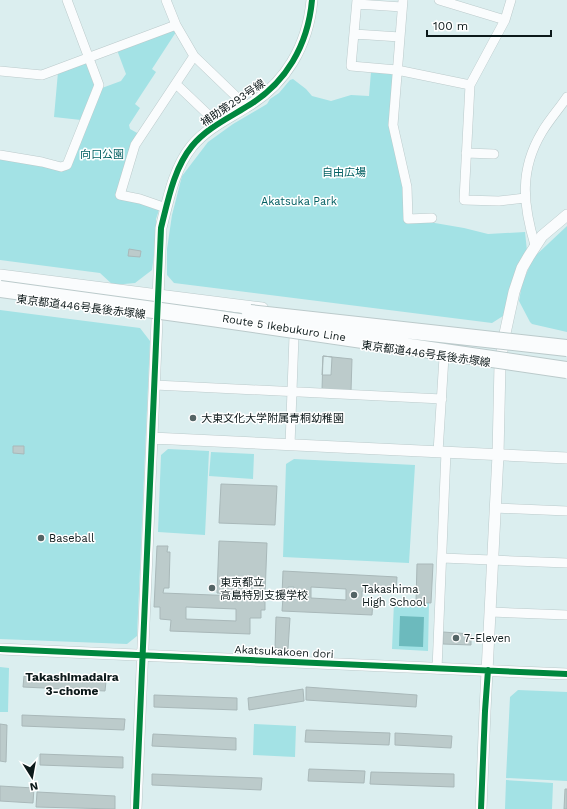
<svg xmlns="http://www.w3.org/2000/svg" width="567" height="809" font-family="'Work Sans','Noto Sans JP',sans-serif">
<rect width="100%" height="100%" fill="#dbeeef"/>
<!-- green -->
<path fill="#a3e2e5" d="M173 30 176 32 152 69 156 72 135 104 140 108 129 125 130 129 139 134 120 181 116 198 137 202 159 210 156 219V240L152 270 135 283 113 285 100 273 0 260V159L41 166 61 171 102 88 121 81 126 74 117 50Z
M84 63 87 64 94 85 81 120 54 117 58 72Z
M371 72 391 74 393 76 389 124 404 193 405 223 429 222 464 228 488 234 525 232 527 251 503 316 492 323 174 283 167 275V249L172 215 182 176 208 142 233 124 267 104 270 99 279 93 290 80 293 79 306 89 312 96 331 101 351 95 369 96Z
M567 226V332L532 324 530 322 519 301 522 284 533 258Z
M0 310 140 328 150 341 137 636 127 644 0 639Z
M168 449 209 451 205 535 158 532 161 455Z
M211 452 254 454 253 479 209 476Z
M294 459 415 465 409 563 283 557 286 464Z
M394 602 429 603 428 651 392 649Z
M0 667 9 668 8 712H0Z
M518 690 567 692V781L506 778 510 697Z
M254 724 296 726 295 757 253 755Z
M506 780 553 783 552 809H505Z"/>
<!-- water -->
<path fill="#6cbabd" d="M400 616 424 617 423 647 399 646Z"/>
<!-- building -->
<path fill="#bccbcb" stroke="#a9b8b9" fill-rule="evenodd" d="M129 249 141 251 140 257 128 256Z
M323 356 352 359 351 391 322 390Z
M323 356 332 357 331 375H322Z
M13 446H24V454L13 453Z
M221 484 277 486 275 525 219 523Z
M219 541 267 543 265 595 217 593Z
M157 546H168L167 552H170L169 588H164L163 593 262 597 261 600 265 601V610H261V618H250V634L170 631 171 620 160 619V607H154ZM186 607 236 609V621L186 619Z
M417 564H433L431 603 416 602Z
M283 571 397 577 396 593 362 591V601H373L372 615 282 611 283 597 294 598V587H288V595H282ZM311 587 346 589V600L311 598Z
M276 617 290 618 288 649 275 648Z
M443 632 471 634V645L443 644Z
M24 676 106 681 105 691 23 687Z
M306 687 417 695 416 707 306 700Z
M303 689 304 701 249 710 248 698Z
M154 695 237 698V710L154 707Z
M22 715 125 719 124 730 22 726Z
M0 724 7 725 6 762 0 761Z
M306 730 390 733 389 745 305 742Z
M395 733 452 736 451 748 395 745Z
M153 734 236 738V750L152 746Z
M40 754 123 757V768L40 765Z
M309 769 365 771 364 783 308 781Z
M371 772 454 774V787L370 784Z
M152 774 262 778 261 790 152 785Z
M0 786 34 788 33 803 0 801Z
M565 789H567V809H564Z
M37 792 115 796V809L36 807Z"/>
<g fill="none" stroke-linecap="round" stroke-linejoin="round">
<defs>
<path id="minor" d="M166 0 176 25 194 56 247 107
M357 0 351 66 397 70 470 85
M403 0 393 125 407 187 408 219 432 218
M439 0 505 20
M511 0 505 20 470 85 464 200 499 201 525 198
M357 4 402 7
M354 34 400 37
M0 71 42 75 176 25
M176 84 218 124
M466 153 494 154
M0 155 42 162 61 167 67 165 99 85 67 0
M166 208 140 199 120 195 135 145 194 56
M535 245C523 205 519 170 542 132 549 120 559 109 567 97
M155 385 442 399
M290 445 294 336
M438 452 444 357
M495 508 567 511
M442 558 567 563
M490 612 567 615
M437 669 446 452"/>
<path id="tertiary" d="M152 438 567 458
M0 649 567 674
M136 809 161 228C168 200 174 168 192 146 207 128 227 119 246 107 286 84 308 45 312 0
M481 809 485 711 498 455 500 364 504 338 514 292 522 268 529 256 542 236 567 215"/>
<path id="secondary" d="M0 276 262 309"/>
</defs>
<!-- minor casing -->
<use href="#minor" stroke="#bbcacb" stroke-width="10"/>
<!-- tertiary casing -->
<use href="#tertiary" stroke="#bbcacb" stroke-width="12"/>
<!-- secondary casing -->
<use href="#secondary" stroke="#bbcacb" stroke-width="14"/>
<!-- minor -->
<use href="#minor" stroke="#fafcfd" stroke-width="9"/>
<!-- tertiary -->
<use href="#tertiary" stroke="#fafcfd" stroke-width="11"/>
<!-- secondary -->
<use href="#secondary" stroke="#fafcfd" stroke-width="13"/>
<defs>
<path id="motorway-bridge" d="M0 289 212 318 567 370
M250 313 567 348"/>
</defs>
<!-- motorway-bridge casing -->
<use href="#motorway-bridge" stroke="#bbcacb" stroke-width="18" stroke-linecap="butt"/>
<!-- motorway-bridge -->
<use href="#motorway-bridge" stroke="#fafcfd" stroke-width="16"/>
<defs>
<path id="cycleway" d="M0 649 567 674
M136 809 161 228C168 200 174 168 192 146 207 128 227 119 246 107 286 84 308 45 312 0
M481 809 485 711 488 670"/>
</defs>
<!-- cycleway casing -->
<use href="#cycleway" stroke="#fff" stroke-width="8"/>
<!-- cycleway -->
<use href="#cycleway" stroke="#00873e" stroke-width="6"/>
</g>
<!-- markers -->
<g fill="#546465" stroke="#fff" stroke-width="1.5">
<circle cx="193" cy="418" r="4"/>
<circle cx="41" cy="538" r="4"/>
<circle cx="212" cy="588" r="4"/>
<circle cx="354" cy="595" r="4"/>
<circle cx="456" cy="638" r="4"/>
</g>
<g text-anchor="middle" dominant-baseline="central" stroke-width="3" stroke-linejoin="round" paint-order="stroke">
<!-- street labels -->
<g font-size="11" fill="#0c191a" stroke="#fff">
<text transform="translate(233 103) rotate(-34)">補助第293号線</text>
<text transform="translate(81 307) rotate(7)">東京都道446号長後赤塚線</text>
<text transform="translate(284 328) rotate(9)">Route 5 Ikebukuro Line</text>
<text transform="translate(426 354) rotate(8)">東京都道446号長後赤塚線</text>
<text transform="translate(284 652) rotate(3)">Akatsukakoen dori</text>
</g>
<!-- park labels -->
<g font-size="11" fill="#025f62" stroke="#fff">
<text x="102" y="154">向口公園</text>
<text x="344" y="172">自由広場</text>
<text x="299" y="201">Akatsuka Park</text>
</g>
<!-- poi labels -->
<g font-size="11" fill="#0c191a" stroke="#fff" text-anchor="start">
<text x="201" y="418">大東文化大学附属青桐幼稚園</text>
<text x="49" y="538">Baseball</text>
<text x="220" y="582">東京都立<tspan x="220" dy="13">高島特別支援学校</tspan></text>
<text x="362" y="589">Takashima<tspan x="362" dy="13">High School</tspan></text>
<text x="464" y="638">7-Eleven</text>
</g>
<!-- neighbourhood labels -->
<g font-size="12" font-weight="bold" fill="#0c191a" stroke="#fff">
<text x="72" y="677">Takashimadaira<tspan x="72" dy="14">3-chome</tspan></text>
</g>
</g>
<!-- north arrow -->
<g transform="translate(32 777) rotate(169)" stroke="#ffffff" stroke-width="3" paint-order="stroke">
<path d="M0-3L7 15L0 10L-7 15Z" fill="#0c191a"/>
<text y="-6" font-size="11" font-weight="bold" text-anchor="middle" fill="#0c191a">N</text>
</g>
<!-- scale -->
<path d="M427 30v6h124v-6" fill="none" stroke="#0c191a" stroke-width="2"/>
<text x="433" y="30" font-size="12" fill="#0c191a" stroke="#ffffff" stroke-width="3" paint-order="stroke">100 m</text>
</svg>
